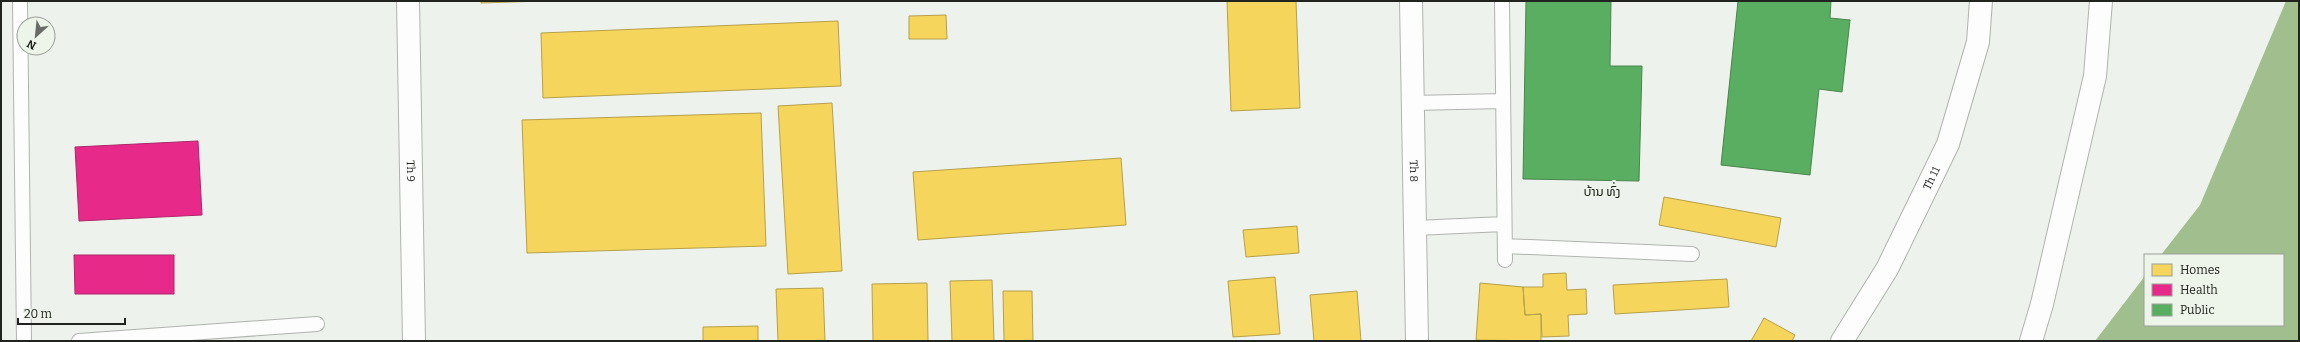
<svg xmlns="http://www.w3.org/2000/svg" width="2300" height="342" font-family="Bitter,'Noto Sans Lao',serif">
<rect width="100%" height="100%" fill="#eef2ec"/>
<!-- water -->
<path fill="#a0be8e" d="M2286 1H2299V341H2095L2145 276V325H2283V255H2161L2200 205Z"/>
<!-- homes -->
<path fill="#f6d55c" stroke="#b6a04a" d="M481 1H542L481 3Z
M1227 1H1296L1300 108 1231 111Z
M946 15 947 39H909V16Z
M838 21 841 86 543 98 541 33Z
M832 103 842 271 788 274 778 106Z
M761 113 766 246 527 253 522 120Z
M1121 158 1126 225 918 240 913 172Z
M1664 197 1781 218 1776 247 1659 225Z
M1297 226 1299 253 1246 257 1243 230Z
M1566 273 1567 290 1586 289 1587 314 1568 315 1569 336 1542 337 1541 314 1525 315 1523 287H1543V274Z
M1275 277 1280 334 1233 337 1228 281Z
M1727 279 1729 307 1615 314 1613 285Z
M992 280 994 341H952L950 281Z
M927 283 928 341H873L872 284Z
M1480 283 1523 287 1525 315 1541 314V341L1476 340Z
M823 288 825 341H778L776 289Z
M1003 291H1032L1033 341H1004Z
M1357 291 1361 341H1314L1310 295Z
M1764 318 1795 335 1792 341H1751Z
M758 326V341H703V327Z"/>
<!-- health -->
<path fill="#e7298a" stroke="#ac276a" d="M198 141 202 215 79 221 75 147Z
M74 255H174V294H75Z"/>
<!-- public -->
<path fill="#5aae61" stroke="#49844d" d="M1526 1H1611L1610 66H1642L1639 181 1523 179Z
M1738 1H1831L1830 18 1850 20 1842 92 1819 89 1810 175 1721 165Z"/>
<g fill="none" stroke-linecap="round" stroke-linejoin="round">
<defs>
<path id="service" d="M20 1 24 341
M1502 1 1505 260
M1413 103 1503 101
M1415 228 1504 224
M1505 246 1692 254
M79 341 317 324"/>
<g id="minor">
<path id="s1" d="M408 1 414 341"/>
<path id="s2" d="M1411 1 1417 341"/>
<path id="s3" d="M1842 341 1887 269 1948 144 1978 42 1981 1"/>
<path d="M2031 341 2042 304 2095 76 2101 1"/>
</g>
</defs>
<!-- service casing -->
<use href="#service" stroke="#b0b3af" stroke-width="16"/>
<!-- minor casing -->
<use href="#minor" stroke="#b0b3af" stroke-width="24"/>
<!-- service -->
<use href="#service" stroke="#fcfdfc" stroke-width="14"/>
<!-- minor -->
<use href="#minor" stroke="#fcfdfc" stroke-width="22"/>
</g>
<g text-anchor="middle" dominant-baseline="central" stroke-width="4" stroke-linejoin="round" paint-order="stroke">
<!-- street labels -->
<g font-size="11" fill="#21231f" stroke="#edf4ea">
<text stroke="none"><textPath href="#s1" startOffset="170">Th 9</textPath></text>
<text stroke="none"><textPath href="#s2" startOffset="170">Th 8</textPath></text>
<text stroke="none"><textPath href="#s3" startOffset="186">Th 11</textPath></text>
</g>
<!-- quarter labels -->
<g font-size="13" fill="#21231f" stroke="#edf4ea">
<text x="1602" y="191">ບ້ານ ທົ່ງ</text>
</g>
</g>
<!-- border -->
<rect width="2300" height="342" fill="none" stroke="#21231f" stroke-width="4"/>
<!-- legend -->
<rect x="2144" y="254" width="140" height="72" fill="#edf4ea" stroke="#9ba099"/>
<rect x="2152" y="264" width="20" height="12" fill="#f6d55c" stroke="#9ba099"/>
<text x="2180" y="274" font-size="12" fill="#21231f">Homes</text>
<rect x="2152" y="284" width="20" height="12" fill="#e7298a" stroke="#9ba099"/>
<text x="2180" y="294" font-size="12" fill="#21231f">Health</text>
<rect x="2152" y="304" width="20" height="12" fill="#5aae61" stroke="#9ba099"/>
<text x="2180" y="314" font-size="12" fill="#21231f">Public</text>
<!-- north arrow -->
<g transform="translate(36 36) rotate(207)"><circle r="19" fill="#edf4ea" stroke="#9ba099"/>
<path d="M0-3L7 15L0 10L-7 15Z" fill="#696b67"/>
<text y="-6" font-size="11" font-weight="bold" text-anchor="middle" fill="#21231f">N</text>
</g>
<!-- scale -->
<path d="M18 318v6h107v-6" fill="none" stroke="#21231f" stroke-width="2"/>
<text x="24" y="318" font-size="12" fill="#21231f" stroke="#edf4ea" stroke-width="3" paint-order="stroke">20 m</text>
</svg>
